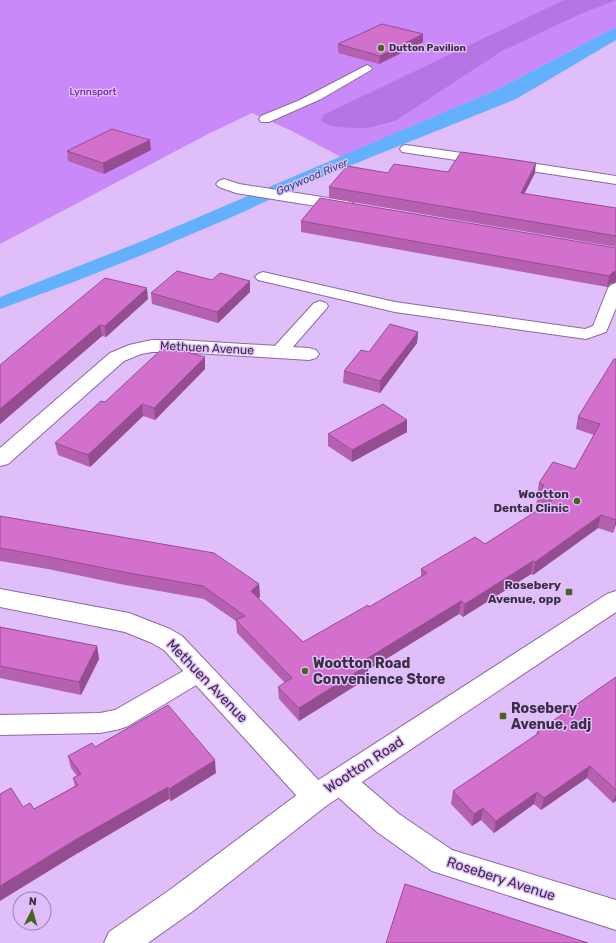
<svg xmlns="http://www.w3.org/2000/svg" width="616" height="943" font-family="Rubik,sans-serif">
<rect width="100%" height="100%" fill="#dfbefa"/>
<!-- green -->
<path fill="#ca89f8" d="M0 0H616V27L494 91 341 157 292 131 252 113 208 134 0 244Z"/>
<!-- forest -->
<path fill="#b675e4" d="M564 0H616L576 16 502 51 395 121 367 128H352L331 126 321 121 323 115Z"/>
<!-- water -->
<path fill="#63b1fd" d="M616 27V40L516 99 304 184 234 216 152 251 71 283 0 309V297L145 240 494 91Z"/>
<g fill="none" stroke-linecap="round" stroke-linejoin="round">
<defs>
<path id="lane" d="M367 65 372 68 371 70 321 99 269 122H261L259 119 261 116 300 100Z
M406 145 483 156 487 157 489 160 487 163 483 164 402 152 400 149 402 146Z
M510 160 616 176V184L505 167 504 164 505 161Z
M263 272 395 302 585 329 593 326 608 288 611 285 616 283V308L606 332 586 339 395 312 258 280 255 277 258 274Z
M320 301 326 303 328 306 326 309 285 356 279 357 273 356 271 352 273 348 314 303Z
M200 663 208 666 212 672 208 678 128 726 120 729 100 733 0 735V715L100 713 115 710 192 666Z"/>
<path id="street" d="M224 179 239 184 347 201 353 203 355 206 353 209 347 211 236 193 219 187 216 184 219 181Z
M152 340H179L309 348 316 350 319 354 316 358 309 360 179 352H152L141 354 124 361 8 464 0 466V448L110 353 129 345Z
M0 589 129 613 170 629 182 636 326 788 331 797 326 806 316 810 306 806 164 650 152 643 125 632 0 607Z
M340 768 350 772 399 814 452 850 616 900V930L432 871 377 832 330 790 325 781 330 772Z"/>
<path id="primary" d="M616 591V612L326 806 193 911 148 943H104L109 932 171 889 306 788 607 594Z"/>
</defs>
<!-- lane casing -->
<use href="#lane" stroke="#896aa1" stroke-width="2"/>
<!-- street casing -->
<use href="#street" stroke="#896aa1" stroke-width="2"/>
<!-- primary casing -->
<use href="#primary" stroke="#896aa1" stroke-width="2"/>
<!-- lane -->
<use href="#lane" fill="#fff" fill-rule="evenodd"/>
<!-- street -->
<use href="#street" fill="#fff" fill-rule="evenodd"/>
<!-- primary -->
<use href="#primary" fill="#fff" fill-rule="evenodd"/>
</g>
<!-- wall -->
<path fill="#b560b0" d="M423 34V42L379 64 338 53V44Z
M151 150 104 174 68 161 67 151Z
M448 172 535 173 524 194 616 208V247L329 198V187L388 173Z
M301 221 616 248 610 284 607 287 301 232Z
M212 280 250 281V292L218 323 152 304 151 293Z
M148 299 106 337 102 336 0 424V365Z
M418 332 417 343 380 393 343 383 344 371 369 352Z
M205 357V369L155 420 143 416 90 467 58 455 55 443 105 402Z
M616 359V524L613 533 598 528 533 575 531 574 463 617 459 614 368 670V678L299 721 279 699 278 687 285 683 237 633 236 621 204 599 120 584 48 569 0 561V516L259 584 260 597 258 598 303 642 369 607 421 577V569L485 544 541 508 536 505 538 496 537 495 539 483 575 469 594 435 576 429 578 417Z
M407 432 352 462 328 446V434Z
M0 627 97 646 99 659 81 695 0 678Z
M616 677V801L613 803 587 778 541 810 534 804 494 833 481 820 472 826 451 804 453 791 536 735 537 732Z
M95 747 216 773 171 801 169 799 78 853 23 807 34 809 75 786 73 778 77 776 71 768 68 756Z"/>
<!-- shaded-wall -->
<path fill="#944e90" d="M423 34V42L379 64 380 56Z
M150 140 151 150 104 174 103 163Z
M536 163 535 173 519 204 521 193Z
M616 271V282L610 284 607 287 609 276 613 272Z
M250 281V292L218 323 217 312Z
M147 288 148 299 106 337 105 326Z
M100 325 102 336 0 424V409Z
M418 332 417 343 380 393V381Z
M205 357V369L155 420 154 408Z
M142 404 143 416 90 467 88 455Z
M407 420V432L352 462V450Z
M601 515 598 528 533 575 535 562Z
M616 519V524L613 533Z
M533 561 531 574 463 617 465 604Z
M259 584 260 597 251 603V591Z
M461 601 459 614 368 670V678L299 721V708L363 661Z
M97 646 99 659 81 695 79 682Z
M215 760 216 773 171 801 169 789Z
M590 766 587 778 541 810 544 798Z
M168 787 169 799 78 853 0 901V886L75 840Z
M537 792 534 804 494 833 496 821Z
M616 794V801L613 803Z
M483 808 481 820 472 826 474 814Z"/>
<!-- building -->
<path fill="#d370cd" stroke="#944e90" d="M382 24 423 34 380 56 338 44Z
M112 129 150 140 103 163 67 151Z
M461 152 536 163 521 193 616 208V236L329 187 347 166 388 173 394 164 448 172Z
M320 198 616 248V271L613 272 609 276 301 221Z
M177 271 212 280 220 273 250 281 217 312 151 293Z
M105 278 147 288 105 326 100 325 0 409V365Z
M390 324 418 332 380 381 344 371 361 350 369 352Z
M165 346 205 357 154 408 142 404 88 455 55 443 101 401 105 402Z
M614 359H616V520L601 515 535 562 533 561 465 604 461 601 363 661 368 665 299 708 278 687 292 678 236 620 245 616 203 586 118 571 45 556 0 548V516L214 553 259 584 251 591 303 642 368 605 369 607 427 573 421 569 475 537 485 544 552 501 539 493 544 485 539 483 553 462 575 469 600 424 578 417Z
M383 404 407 420 352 450 328 434Z
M0 627 97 646 79 682 0 666Z
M616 677V790L590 766 544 798 537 792 496 821 483 808 474 814 453 791 539 733 537 732Z
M168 705 215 760 169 789 168 787 75 840 0 886V794L11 788 23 807 30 803 34 809 78 785 73 778 81 774 68 756 92 743 95 747Z
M405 884 588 943H386Z"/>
<!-- markers -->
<g fill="#47661b" stroke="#dfbefa" stroke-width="1.5">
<circle cx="381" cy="48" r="4"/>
<circle cx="577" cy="501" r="4"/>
<rect x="565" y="588" width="8" height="8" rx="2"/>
<circle cx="305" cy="671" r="4"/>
<rect x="499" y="712" width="8" height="8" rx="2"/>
</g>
<g text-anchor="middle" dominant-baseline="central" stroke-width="3" stroke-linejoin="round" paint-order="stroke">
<!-- far-poi labels -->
<g font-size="10" font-weight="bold" fill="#3b2e45" stroke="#dfbefa" text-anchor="start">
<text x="389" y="48">Dutton Pavilion</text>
</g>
<!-- far-park labels -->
<g font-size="10" fill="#6b0c99" stroke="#dfbefa">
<text x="93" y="92">Lynnsport</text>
</g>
<!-- far-water labels -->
<g font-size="11" font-style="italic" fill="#274f76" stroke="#dfbefa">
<text transform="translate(312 177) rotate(-23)">Gaywood River</text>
</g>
<!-- street labels -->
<g font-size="12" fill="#3b2e45" stroke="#dfbefa">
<text transform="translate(207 348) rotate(3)">Methuen Avenue</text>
</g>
<!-- poi labels -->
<g font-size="12" font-weight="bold" fill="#3b2e45" stroke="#dfbefa" text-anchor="end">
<text x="569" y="494">Wootton<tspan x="569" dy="14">Dental Clinic</tspan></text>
<text x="561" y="585">Rosebery<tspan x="561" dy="14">Avenue, opp</tspan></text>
</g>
<!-- near-poi labels -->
<g font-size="14" font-weight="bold" fill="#3b2e45" stroke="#dfbefa" text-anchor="start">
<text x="313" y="663">Wootton Road<tspan x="313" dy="16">Convenience Store</tspan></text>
<text x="511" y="708">Rosebery<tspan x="511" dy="16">Avenue, adj</tspan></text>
</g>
<!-- near-street labels -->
<g font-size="14" fill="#3b2e45" stroke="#dfbefa">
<text transform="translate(207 681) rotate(46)">Methuen Avenue</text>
<text transform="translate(364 765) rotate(-33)">Wootton Road</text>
<text transform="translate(501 879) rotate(18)">Rosebery Avenue</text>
</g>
</g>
<!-- north arrow -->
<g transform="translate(32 911) rotate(5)"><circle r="19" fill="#dfbefa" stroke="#9d84b2"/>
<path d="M0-3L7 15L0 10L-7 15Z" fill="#47661b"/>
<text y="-6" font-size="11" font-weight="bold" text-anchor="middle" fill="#3b2e45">N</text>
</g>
</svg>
